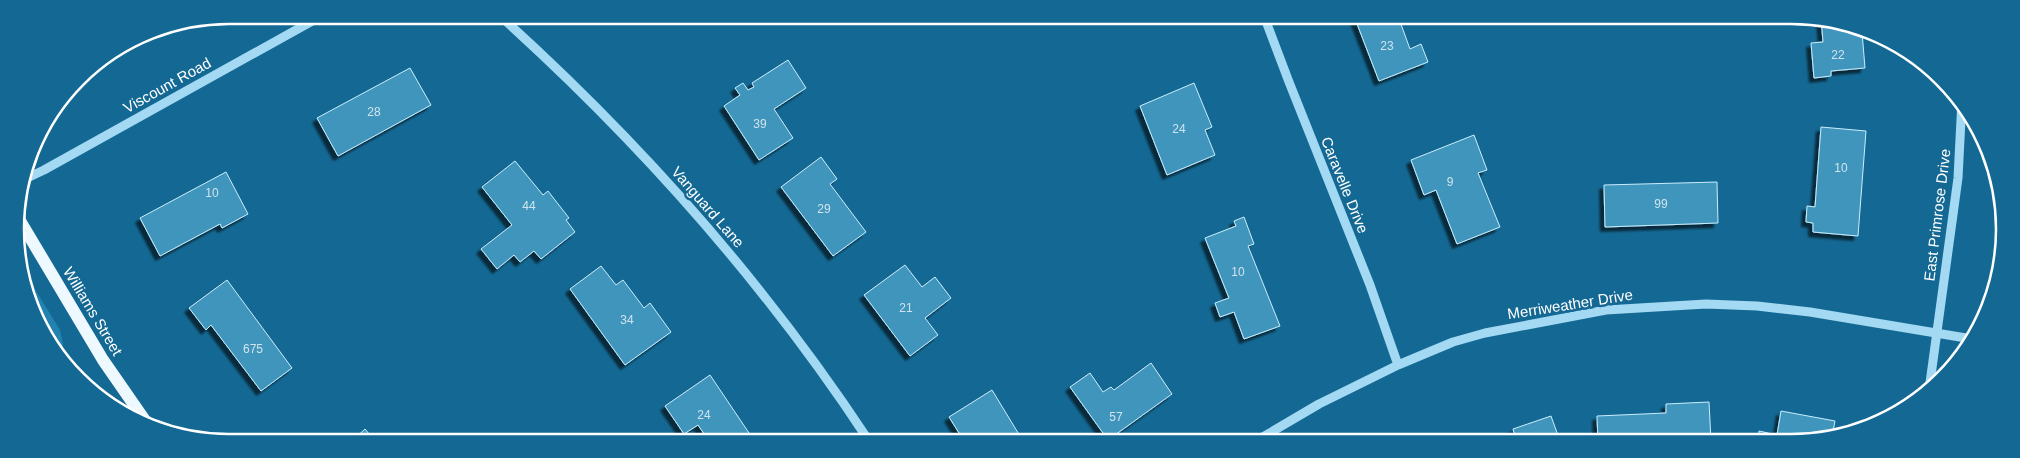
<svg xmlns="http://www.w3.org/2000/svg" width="2020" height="458" font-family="Helvetica,sans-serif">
<defs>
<filter id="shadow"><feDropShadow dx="-4.5" dy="4.5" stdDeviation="1" flood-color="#0009"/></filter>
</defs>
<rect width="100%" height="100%" fill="#146994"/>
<!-- grass -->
<path fill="#2383b0" d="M23 270 60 330 63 344 59 359 26 298Z"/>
<!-- building -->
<path fill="#4195bd" stroke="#caedfc" filter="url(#shadow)" d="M1354 16H1398L1410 49 1421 44 1428 62 1379 81Z
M1821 18 1862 32 1865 68 1831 71V76L1814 78 1811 43 1823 42Z
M788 60 806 88 774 109 793 138 759 160 724 106 740 95 735 88 743 83 748 90 754 87 752 83Z
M410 68 431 105 338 156 317 118Z
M1194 83 1212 127 1205 130 1215 155 1167 175 1140 106Z
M1821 127 1866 131 1858 236 1813 232V223L1806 222 1807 206 1815 207Z
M1474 135 1487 170 1478 173 1500 227 1457 244 1436 190 1424 195 1411 160Z
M821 157 837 179 830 184 866 232 833 256 781 187Z
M515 161 543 195 548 191 569 218 566 220 575 232 541 259 534 251 520 262 514 255 497 269 481 249 512 225 482 187Z
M226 172 248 214 222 228 220 224 160 256 140 218Z
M1717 182 1718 223 1605 227 1604 185Z
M1244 217 1254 244 1248 246 1280 326 1244 339 1234 312 1220 317 1215 303 1229 298 1205 238 1236 226 1234 221Z
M905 265 922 287 935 277 951 298 925 318 938 335 910 356 864 295Z
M601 266 616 285 623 280 644 308 650 303 671 332 625 365 570 289Z
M227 280 292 368 261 391 211 325 206 330 189 308Z
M1151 363 1172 394 1108 440 1070 387 1090 373 1103 392 1111 387 1114 390Z
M710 375 749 433 737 441H709L698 425 684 434 665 406Z
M992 390 1023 441H964L949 417Z
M1709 402 1711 441H1598L1597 416 1666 413V404Z
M1781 411 1835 421 1832 437 1819 441H1758L1759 431 1777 435Z
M1551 416 1560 441H1500L1515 436 1513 429Z
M365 429 375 441H352Z
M1060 438V441H1048V439Z"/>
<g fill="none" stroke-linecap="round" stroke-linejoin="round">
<!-- minor -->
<path stroke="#a3d9f2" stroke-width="9" d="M499 15C640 142 765 283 869 441
M1264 16 1289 82 1370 285 1398 365
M25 179 44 170 323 15
M1929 390 1958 178 1962 100
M1256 441 1319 404 1398 365 1453 342 1485 333 1606 310 1706 304 1757 306 1810 312 1972 339"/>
<!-- major -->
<path stroke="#eef8ff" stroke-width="12" d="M16 214 103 360 146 422"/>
</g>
<g text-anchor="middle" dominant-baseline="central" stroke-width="5" stroke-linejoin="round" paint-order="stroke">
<!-- number labels -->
<g font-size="12" fill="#d0e4ee">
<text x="1387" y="46">23</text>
<text x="1838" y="55">22</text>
<text x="374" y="112">28</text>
<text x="760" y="124">39</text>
<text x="1179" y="129">24</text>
<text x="1841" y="168">10</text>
<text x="1450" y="182">9</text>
<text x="212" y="193">10</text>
<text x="1661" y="204">99</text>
<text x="529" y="206">44</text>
<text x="824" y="209">29</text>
<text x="1238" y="272">10</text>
<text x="906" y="308">21</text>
<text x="627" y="320">34</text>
<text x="253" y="349">675</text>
<text x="704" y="415">24</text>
<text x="1116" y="417">57</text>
</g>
<!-- street labels -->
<g font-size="15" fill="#fff" stroke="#146994">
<text transform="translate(167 85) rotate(-29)">Viscount Road</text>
<text transform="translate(1345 185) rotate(68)">Caravelle Drive</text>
<text transform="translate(708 207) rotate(49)">Vanguard Lane</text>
<text transform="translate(1937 215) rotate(-83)">East Primrose Drive</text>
<text transform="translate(1570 304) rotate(-9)">Merriweather Drive</text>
<text transform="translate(93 311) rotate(59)">Williams Street</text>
</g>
</g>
<!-- crop -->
<path d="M0 0H2020V458H0ZM229 24H1791A205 205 0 0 1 1996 229V229A205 205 0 0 1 1791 434H229A205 205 0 0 1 24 229V229A205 205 0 0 1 229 24Z" fill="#146994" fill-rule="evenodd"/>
<path fill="none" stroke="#fff" stroke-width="2.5" d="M229 24H1791A205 205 0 0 1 1996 229V229A205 205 0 0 1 1791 434H229A205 205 0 0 1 24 229V229A205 205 0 0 1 229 24Z"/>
</svg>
